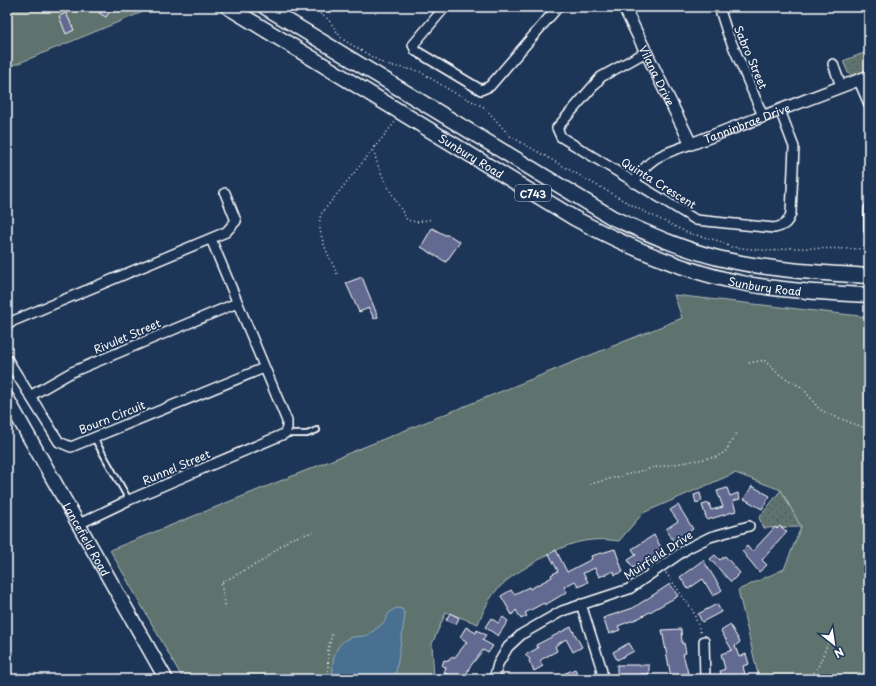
<svg xmlns="http://www.w3.org/2000/svg" width="876" height="686" font-family="'Playpen Sans',sans-serif">
<defs>
<pattern id="park-dots" width="8" height="8" patternUnits="userSpaceOnUse"><rect width="8" height="8" fill="#5f736e"/><path d="M2 2h.1M6 6h.1" fill="none" stroke="#545c5a" stroke-width="1.8" stroke-linecap="round"/></pattern>
</defs>
<rect width="100%" height="100%" fill="#1d3557"/>
<filter id="ink" filterUnits="userSpaceOnUse"><feTurbulence type="fractalNoise" baseFrequency=".025" numOctaves="2"/><feDisplacementMap in="SourceGraphic" scale="8" xChannelSelector="R" yChannelSelector="G"/><feConvolveMatrix kernelMatrix="1 2 1 2 8 2 1 2 1" color-interpolation-filters="sRGB"/></filter>
<g filter="url(#ink)">
<!-- grass -->
<path fill="#5f736e" stroke="#afb9b6" d="M7 7H155L7 68Z
M674 295 869 317V679H759L738 590 784 569 801 527 781 490 735 473 643 513 619 541C583 536 563 545 532 564 522 570 511 576 502 585 490 595 484 610 478 624L446 612 432 644 434 679H183L110 550 682 318Z"/>
<!-- park -->
<path fill="url(#park-dots)" stroke="#afb9b6" d="M869 51V70L853 76 848 73 843 61Z
M781 490 801 527 764 528 759 518Z"/>
<!-- water -->
<path fill="#496f91" stroke="#92a9bd" d="M397 608 402 609 405 615 395 679H333C332 663 333 645 349 638 355 636 363 637 368 635 372 632 377 628 381 625 388 620 386 611 397 608Z"/>
<!-- building -->
<path fill="#626a91" stroke="#fff" d="M103 7H113L106 17 99 13Z
M66 13 74 30 66 34 59 16Z
M432 228 445 235H449L460 242 446 262 421 247Z
M362 277 378 317 374 319 369 308 359 312 346 283Z
M752 486 770 496 762 509 744 499Z
M727 488 730 496 738 493 740 499 733 501 736 511 707 520 702 505 709 503 711 510 723 507 717 491Z
M700 493 702 501 696 503 694 495Z
M678 505 693 529 674 542 666 529 678 521 670 510Z
M780 526 787 532 762 560 767 565 759 572 742 551 747 546 752 552 775 527 777 529Z
M654 535 663 551 633 568 628 560 636 555 632 549Z
M615 549 623 572 615 575 614 571 599 577 595 568 583 573 588 582 579 587 575 581 564 587 567 592 545 605 544 603 525 613 527 616 521 619 516 610 512 615 501 596 511 590 514 594 529 587 530 589 552 577 551 575 558 571 549 554 556 550 567 572 592 559 591 556Z
M715 555 720 560 725 556 740 573 731 582 710 559Z
M703 560 722 590 713 596 703 579 688 589 680 577Z
M670 584 678 596 639 618 618 626 620 630 609 634 603 618 633 608Z
M717 604 721 612 702 622 698 614Z
M450 613 459 618 456 624 446 620Z
M503 617 508 621 498 636 485 627 491 618 498 623Z
M730 625 740 642 735 646 739 657 746 654 749 664 743 666 746 679H722L720 671 725 669 721 654 732 650 721 631Z
M466 627 476 633 477 630 486 635 482 640 493 646 488 653 483 650 469 668 465 679H461L444 673 446 667 442 666 444 660 449 661 451 657 454 658 467 642 460 637Z
M571 627 582 647 573 652 566 639 555 646 557 651 542 659 540 661 543 666 534 671 529 661 530 659 525 655 538 648 536 645Z
M681 629 682 644 684 643 686 653 683 654 688 673 671 677 662 630Z
M629 643 634 651 617 660 613 652Z
M617 665H649V674H641V678L617 679Z
M575 669 580 679H552Z"/>
<g fill="none" stroke-linecap="round" stroke-linejoin="round">
<defs>
<path id="service" d="M284 434H307L317 430
M94 438 129 500"/>
<path id="minor" d="M445 7 413 45 416 51 481 90 490 86 558 7
M719 7 727 32 763 116
M646 52 601 77 557 128 561 137 696 220 774 228C784 226 788 223 791 213L794 147 780 110
M833 64 841 86
M859 81 869 104
M634 183C650 155 664 154 691 144
M869 209V230
M7 326 13 321 226 232 236 221 225 193
M7 359 59 442 71 447 264 368
M30 396 72 372 237 303
M79 524 129 500 284 434 287 428V421L211 239
M581 604 601 667 603 679
M704 641 705 679
M494 679 498 664 508 647 522 634 562 611 629 589 688 548 710 537 749 526"/>
<g id="tertiary">
<path id="s1" d="M624 7 691 144 869 76"/>
</g>
<g id="secondary">
<path id="s2" d="M7 398 166 679"/>
</g>
<g id="primary">
<path id="s3" d="M228 7 574 218C628 247 686 273 747 284 788 291 828 293 869 295"/>
<path d="M265 7 613 218C647 233 682 249 718 258 768 270 819 273 869 276"/>
</g>
</defs>
<!-- service casing -->
<use href="#service" stroke="#fff" stroke-width="8"/>
<!-- minor casing -->
<use href="#minor" stroke="#fff" stroke-width="12"/>
<!-- tertiary casing -->
<use href="#tertiary" stroke="#fff" stroke-width="14"/>
<!-- secondary casing -->
<use href="#secondary" stroke="#fff" stroke-width="16"/>
<!-- primary casing -->
<use href="#primary" stroke="#fff" stroke-width="17"/>
<!-- path -->
<path stroke="#fff" stroke-width="1.5" stroke-dasharray="1 3" stroke-linecap="butt" d="M310 7 328 19 342 39 386 65 419 71 453 92 484 107 510 136 637 208 688 233 719 241 731 247 773 251 789 248 869 249
M374 146C374 169 396 199 407 220L417 222 432 219
M337 274C330 257 315 233 321 214L395 122
M749 363 764 360 780 375 803 388 819 409 831 415 865 428
M590 484 652 468 716 457 725 452 737 433
M666 573 693 611 701 634
M226 609 221 583 262 561 290 539 316 531
M328 679V650L332 634
M809 679 818 667 831 636"/>
<!-- service -->
<use href="#service" stroke="#1d3557" stroke-width="4.5"/>
<!-- minor -->
<use href="#minor" stroke="#1d3557" stroke-width="9"/>
<!-- tertiary -->
<use href="#tertiary" stroke="#1d3557" stroke-width="11"/>
<!-- secondary -->
<use href="#secondary" stroke="#1d3557" stroke-width="13"/>
<!-- primary -->
<use href="#primary" stroke="#1d3557" stroke-width="14"/>
</g>
</g>
<g text-anchor="middle" dominant-baseline="central" stroke-width="4" stroke-linejoin="round" paint-order="stroke">
<!-- shield labels -->
<rect fill="#1d3557" stroke="#bbc2cd" stroke-width="1" x="515" y="185" width="36" height="16" rx="3"/>
<g font-size="10" font-weight="bold" fill="#fff">
<text x="533" y="193">C743</text>
</g>
<!-- street labels -->
<g font-size="11" fill="#fff" stroke="#1d3557">
<text transform="translate(751 57) rotate(67)">Sabro Street</text>
<text stroke="none"><textPath href="#s1" startOffset="76">Vilana Drive</textPath></text>
<text stroke="none"><textPath href="#s1" startOffset="212">Tanninbrae Drive</textPath></text>
<text stroke="none"><textPath href="#s3" startOffset="285">Sunbury Road</textPath></text>
<text transform="translate(659 183) rotate(32)">Quinta Crescent</text>
<text stroke="none"><textPath href="#s3" startOffset="609">Sunbury Road</textPath></text>
<text transform="translate(127 336) rotate(-23)">Rivulet Street</text>
<text transform="translate(112 417) rotate(-22)">Bourn Circuit</text>
<text transform="translate(176 467) rotate(-23)">Runnel Street</text>
<text stroke="none"><textPath href="#s2" startOffset="162">Lancefield Road</textPath></text>
<text transform="translate(658 555) rotate(-33)">Muirfield Drive</text>
</g>
</g>
<!-- margin -->
<rect width="876" height="686" fill="none" stroke="#1d3557" stroke-width="24"/>
<rect x="12" y="12" width="852" height="662" fill="none" stroke="#fff" stroke-width="1.5" filter="url(#ink)"/>
<!-- north arrow -->
<g transform="translate(834 644) rotate(150)" stroke="#1d3557" stroke-width="3" paint-order="stroke">
<path d="M0-3L7 15L0 10L-7 15Z" fill="#ffffff"/>
<text y="-6" font-size="11" font-weight="bold" text-anchor="middle" fill="#ffffff">N</text>
</g>
</svg>
